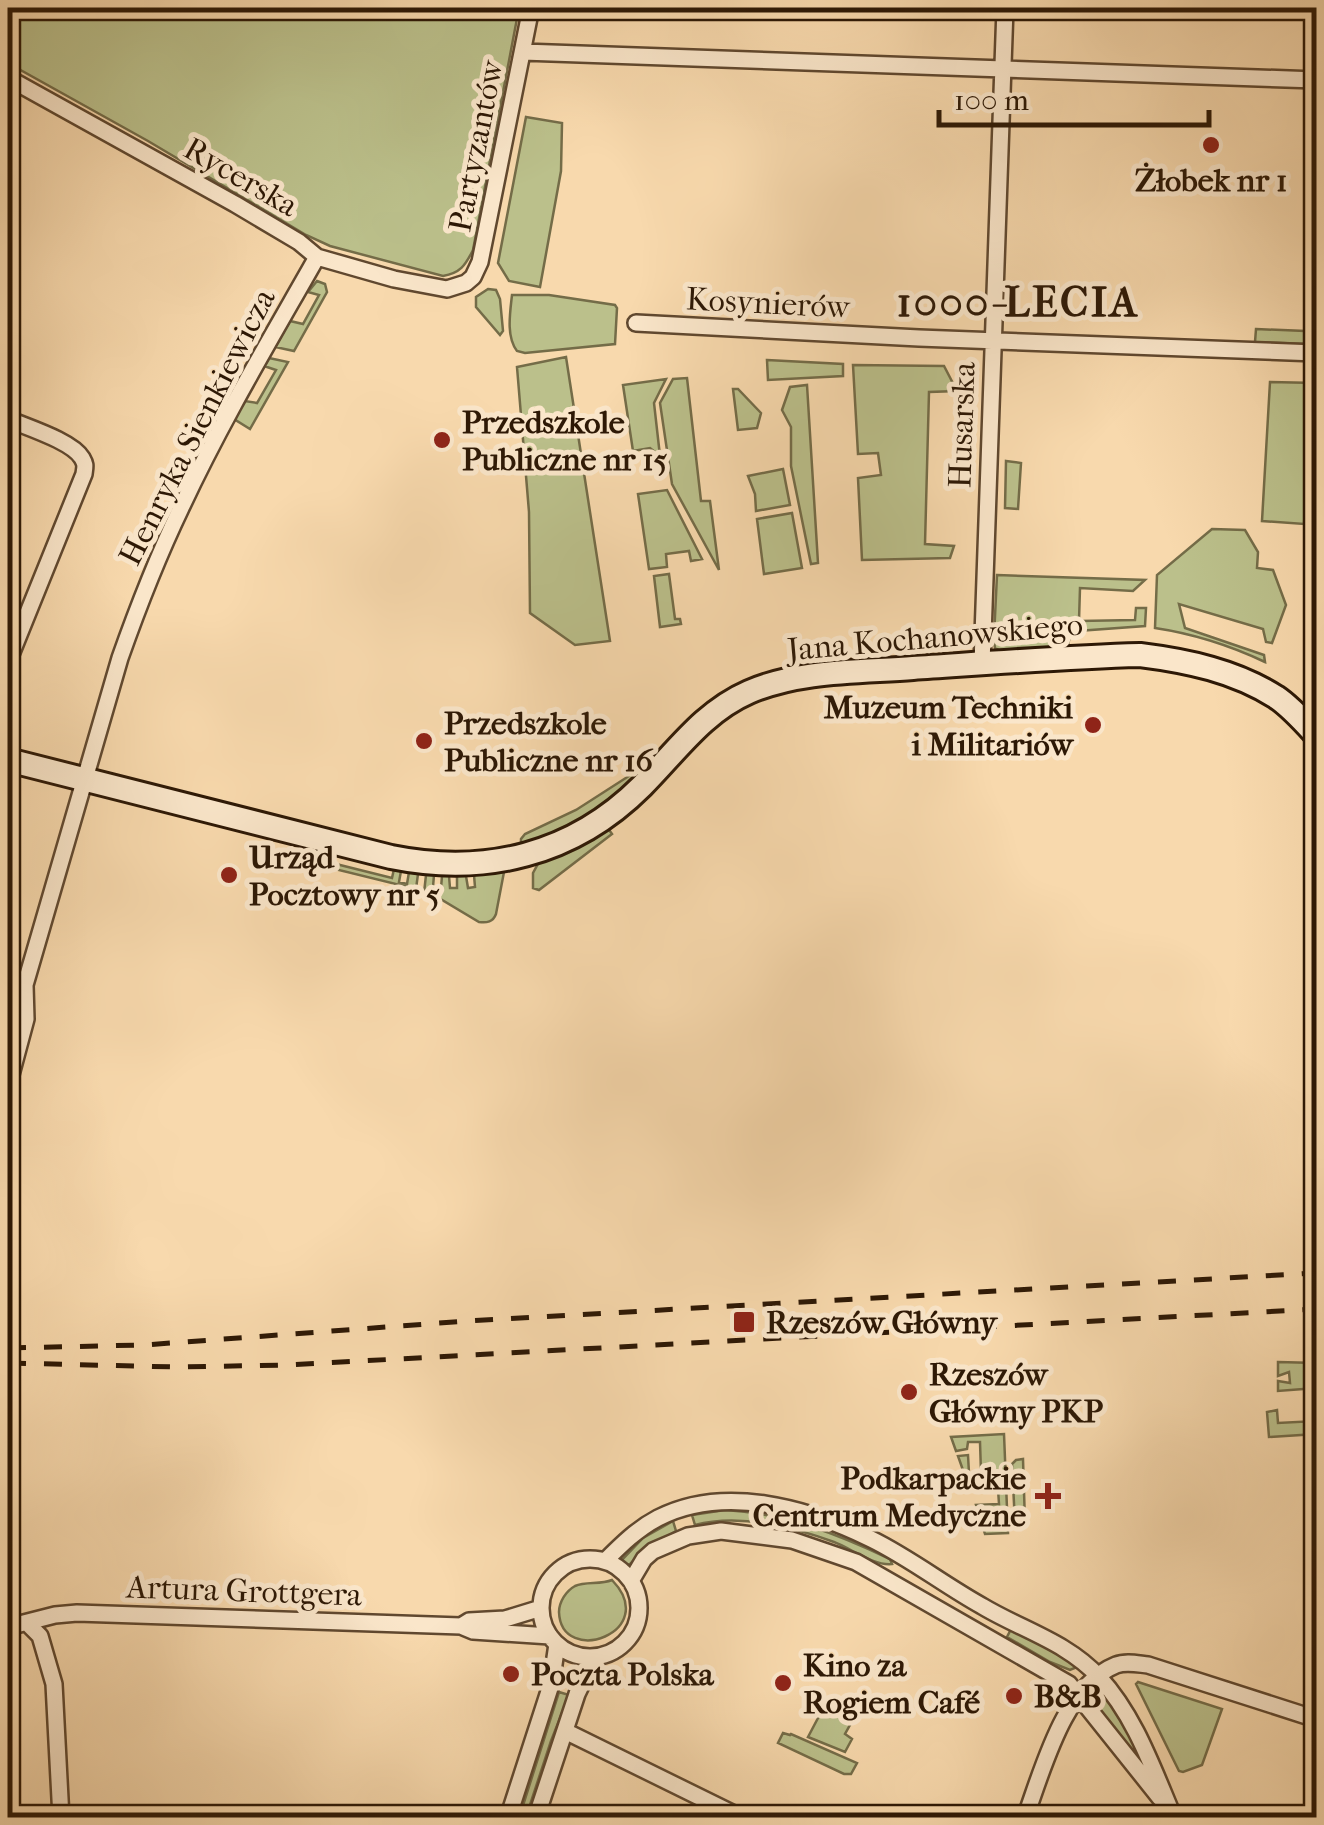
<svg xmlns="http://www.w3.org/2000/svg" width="1324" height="1825" font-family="'IM FELL French Canon',serif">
<rect width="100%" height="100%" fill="#f8d9ad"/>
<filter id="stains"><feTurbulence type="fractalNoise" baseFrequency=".002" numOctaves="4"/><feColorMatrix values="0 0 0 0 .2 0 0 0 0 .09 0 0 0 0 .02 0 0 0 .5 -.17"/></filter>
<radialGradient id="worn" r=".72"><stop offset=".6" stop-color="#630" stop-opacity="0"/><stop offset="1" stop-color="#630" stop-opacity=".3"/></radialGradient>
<!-- green -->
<path fill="#bbc08b" stroke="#746c48" stroke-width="2.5" d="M8 8H519L473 250C465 266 460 273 443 276L330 246 306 235 148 141 8 63Z
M526 117 562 123 561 171 540 287 509 281 498 263Z
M317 281 325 284 327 292 294 351 275 347 290 321 303 324 319 295 308 292Z
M488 289 496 290 500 299 503 331 500 335 476 307V297Z
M512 295H549L615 305 617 308 615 344 525 353 517 351C506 337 510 313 512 295Z
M1256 329 1305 331V344L1255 342Z
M566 357 610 641 575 645 530 613 529 512 517 367Z
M269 358 288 362 250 429 234 419 245 401 257 403 276 370 264 366Z
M767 360 843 364V376L768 380Z
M853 365 944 366 957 391 929 392 925 544 954 546 950 558 862 560 858 478 881 475 878 453 858 454Z
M687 378 701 501H710L719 570 672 484 660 403 673 379Z
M666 379 654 403 660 456 650 448 633 451 623 385Z
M1270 382 1316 383V411H1310L1304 524 1262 521Z
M807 385 818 563 811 564 791 466V427L782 410 790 387Z
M733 389H738L761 413 757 428 738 430Z
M1006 461 1021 463 1018 509 1005 508Z
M783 469 790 505 756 511 755 494 748 476Z
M667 490 702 559 691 561 689 551 666 554 667 567 649 569 638 494Z
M792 513 802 568 764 574 757 519Z
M1212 529 1245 530 1258 552 1257 568 1273 570 1286 605 1272 643 1266 642 1263 629 1179 604 1185 628 1264 655 1265 662C1229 645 1195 634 1155 628L1157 575Z
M669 574 675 619H680L681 624 660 627 654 576Z
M997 575 1145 580 1133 591 1080 588 1079 621 1135 620 1136 608H1146L1145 626 994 637Z
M1070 637 1067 648 1005 653 995 648 994 642Z
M632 774 635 780C596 813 569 829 521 847V839L525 834 576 810Z
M607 827 612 834 539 890 533 888V873L539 862Z
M304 856 392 878 394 869 401 871 399 882 407 884 409 872 418 874 416 889 302 861Z
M504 872 496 914C493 922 487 923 479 922L437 897 424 893 426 875H434L433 887 441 888 442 876H449L450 888H457V876H466L468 888 475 887 474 875Z
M1278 1362 1316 1363V1388L1278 1391V1381L1290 1383 1289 1372 1278 1376Z
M1277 1410 1278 1423 1316 1421V1434L1269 1437 1267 1412Z
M1004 1434 1008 1533 985 1534 976 1505 999 1504 998 1489 970 1490 958 1456 968 1455 969 1473H981L980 1442H968L967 1449 956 1451 951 1437Z
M1023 1459 1025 1523H1015L1012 1464 1016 1460Z
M725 1510C784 1513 838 1534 890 1559L892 1564C874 1566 852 1549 834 1542 793 1527 739 1513 695 1525L692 1515Z
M673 1521 676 1531 646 1549 629 1565 621 1561 643 1538Z
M612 1580C662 1632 561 1668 559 1612 559 1602 566 1591 575 1586 586 1581 600 1585 612 1580Z
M1011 1629 1059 1650 1077 1667 1070 1670 1050 1662 1007 1637Z
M1138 1682 1222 1709 1202 1765 1183 1772 1179 1771 1136 1684Z
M559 1692 569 1695 551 1741 526 1817 519 1818Z
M1098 1693C1123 1702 1131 1738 1142 1761L1137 1760 1094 1702 1093 1697Z
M827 1701 855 1716 845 1734 852 1739 845 1752 808 1737Z
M783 1733 790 1735 791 1734 857 1763 851 1774H844L778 1743Z"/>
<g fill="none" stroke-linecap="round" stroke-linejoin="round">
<defs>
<path id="street" d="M523 52 1316 80
M8 78 235 204 299 242 317 257 394 279 447 289 466 283 473 277 480 262 531 8
M636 323 919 338 1316 353
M8 419C26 427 72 441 82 458 86 465 85 466 84 474L8 662
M982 664 1005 8
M8 1086 26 1019 25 985 120 658C138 607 158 556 181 508 221 422 270 340 317 257
M541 1608a49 49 0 1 1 98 0a49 49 0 1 1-98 0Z
M605 1561C621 1545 637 1529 658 1518 724 1484 808 1508 871 1539 910 1558 944 1585 982 1606 1022 1630 1067 1642 1099 1677 1135 1716 1153 1769 1174 1818
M631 1581 644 1559 653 1551 688 1536 721 1531 792 1540 856 1562 1069 1684 1160 1798
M27 1623 40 1636 54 1684 61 1818
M461 1626 469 1621 505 1619 541 1608
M8 1627 55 1615 77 1613 461 1626 473 1631 550 1636
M565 1731 742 1818
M508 1818 551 1685 557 1644
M536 1818 577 1694 595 1657
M1025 1818C1043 1769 1064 1686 1116 1665 1126 1661 1138 1664 1148 1665L1316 1719"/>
<path id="secondary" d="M8 760 391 857C485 876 573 855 642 786 676 752 703 712 749 692 799 670 860 672 913 668 989 663 1065 657 1140 655 1188 661 1235 671 1276 697 1291 707 1305 723 1316 735"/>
</defs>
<!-- street casing -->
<use href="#street" stroke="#60482f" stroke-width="20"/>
<!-- secondary casing -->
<use href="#secondary" stroke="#2d1805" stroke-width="28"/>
<!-- street -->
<use href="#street" stroke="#fae6ca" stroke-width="15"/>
<!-- secondary -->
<use href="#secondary" stroke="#fae6ca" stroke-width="22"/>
<!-- rail -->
<path stroke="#2d1805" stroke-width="5" stroke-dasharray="18 18" stroke-linecap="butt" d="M8 1348 144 1345 467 1321 1316 1273
M8 1363 177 1367 287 1365 1316 1309"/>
</g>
<!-- markers -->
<g fill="#8f2418" stroke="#fae6ca" stroke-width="4">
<circle cx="1211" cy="145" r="10"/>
<circle cx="442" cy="440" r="10"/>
<circle cx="1093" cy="725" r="10"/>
<circle cx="424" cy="741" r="10"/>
<circle cx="229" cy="875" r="10"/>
<rect x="732" y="1310" width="24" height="24" rx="5"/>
<circle cx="909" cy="1392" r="10"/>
<path d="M1043 1481h10v10h10v10h-10v10h-10v-10h-10v-10h10z"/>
<circle cx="511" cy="1674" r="10"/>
<circle cx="783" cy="1683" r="10"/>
<circle cx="1014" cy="1696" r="10"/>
</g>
<g text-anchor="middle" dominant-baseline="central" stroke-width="10" stroke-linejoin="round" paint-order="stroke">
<!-- street labels -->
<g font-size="32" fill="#2d1805" stroke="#fae6ca">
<text transform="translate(476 146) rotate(-79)">Partyzantów</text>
<text transform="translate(241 177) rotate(30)">Rycerska</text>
<text transform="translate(768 303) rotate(3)">Kosynierów</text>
<text transform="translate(962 425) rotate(-88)">Husarska</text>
<text transform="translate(197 427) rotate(-63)">Henryka Sienkiewicza</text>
<text transform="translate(935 637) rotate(-5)">Jana Kochanowskiego</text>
<text transform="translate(244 1591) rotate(2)">Artura Grottgera</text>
</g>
<!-- poi labels -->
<g font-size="32" font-weight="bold" fill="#2d1805" stroke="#fae6ca" text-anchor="start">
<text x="1211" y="180" text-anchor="middle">Żłobek nr 1</text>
<text x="462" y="422">Przedszkole<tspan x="462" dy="37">Publiczne nr 15</tspan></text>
<text x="1073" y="707" text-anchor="end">Muzeum Techniki<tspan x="1073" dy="37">i Militariów</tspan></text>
<text x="444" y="723">Przedszkole<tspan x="444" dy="37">Publiczne nr 16</tspan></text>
<text x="249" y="857">Urząd<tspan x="249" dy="37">Pocztowy nr 5</tspan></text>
<text x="766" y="1322">Rzeszów Główny</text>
<text x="929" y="1374">Rzeszów<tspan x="929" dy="37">Główny PKP</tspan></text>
<text x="1026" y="1478" text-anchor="end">Podkarpackie<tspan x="1026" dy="37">Centrum Medyczne</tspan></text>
<text x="803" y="1665">Kino za<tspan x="803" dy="37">Rogiem Café</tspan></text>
<text x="531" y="1674">Poczta Polska</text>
<text x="1034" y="1696">B&amp;B</text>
</g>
<!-- district labels -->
<g font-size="42" font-weight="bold" letter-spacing="2.5" fill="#2d1805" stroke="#fae6ca">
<text x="1018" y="302">1000-LECIA</text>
</g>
</g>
<!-- margin -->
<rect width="1324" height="1825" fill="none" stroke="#f8d9ad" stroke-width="40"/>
<rect x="10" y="10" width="1304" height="1805" fill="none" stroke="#2d1805" stroke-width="5"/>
<rect x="20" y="20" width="1284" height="1785" fill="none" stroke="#2d1805" stroke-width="2.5"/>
<!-- scale -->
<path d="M939 110v15h270v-15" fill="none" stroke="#2d1805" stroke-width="5"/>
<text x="954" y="110" font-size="30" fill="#2d1805" stroke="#fae6ca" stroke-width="8" paint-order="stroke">100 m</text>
<rect width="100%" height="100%" filter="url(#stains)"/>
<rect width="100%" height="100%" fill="url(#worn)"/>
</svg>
